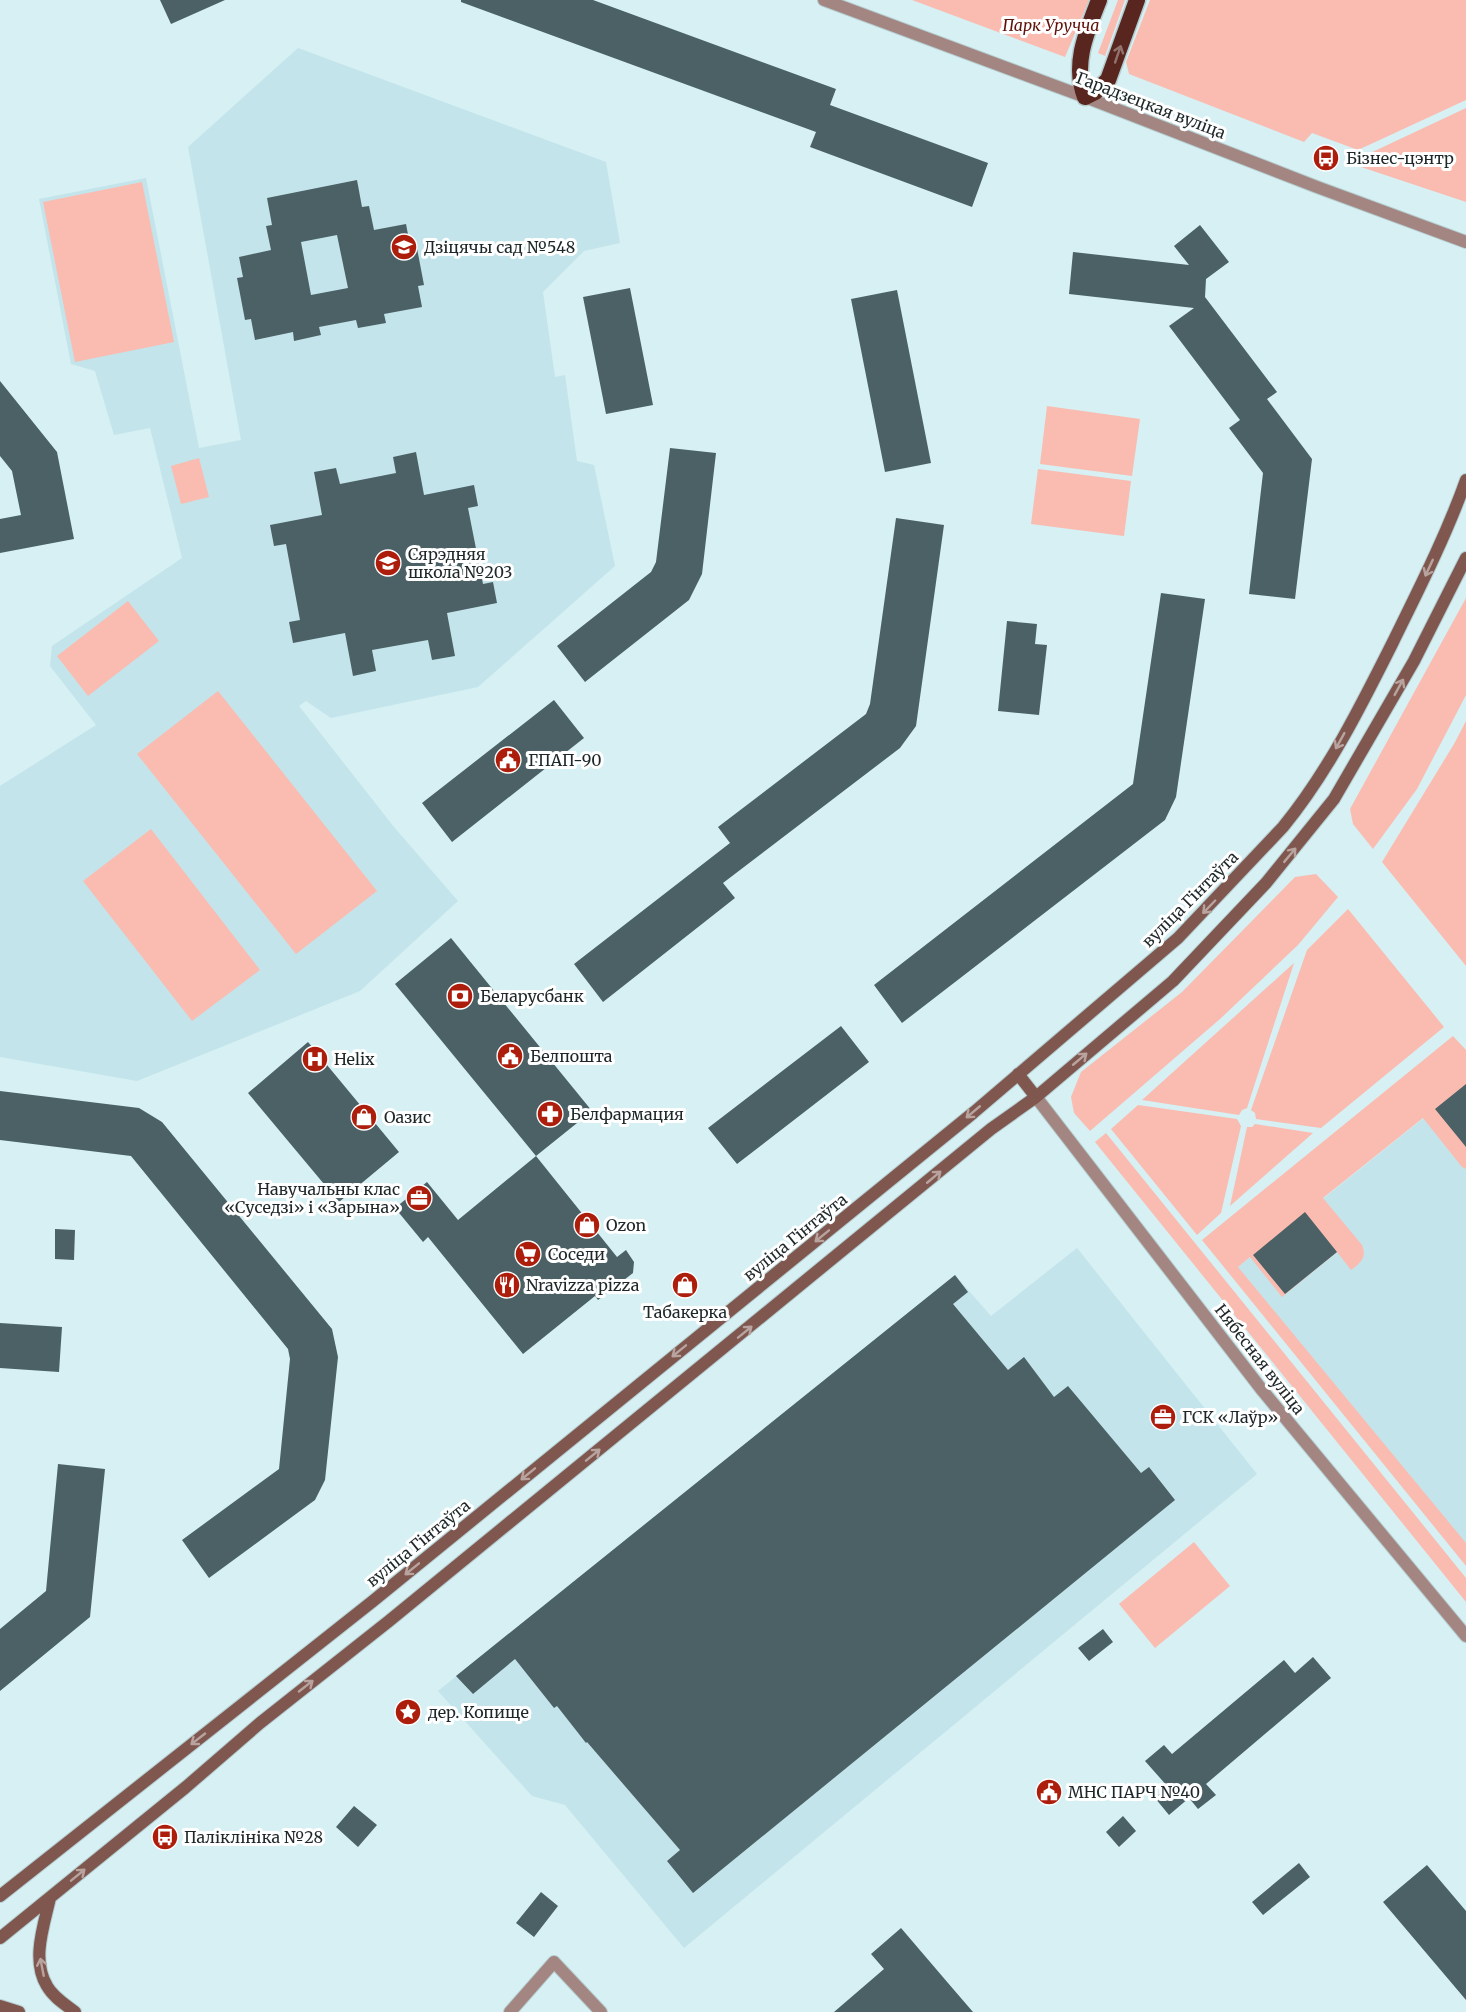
<svg xmlns="http://www.w3.org/2000/svg" width="1466" height="2012" font-family="Merriweather,serif">
<rect width="100%" height="100%" fill="#d6f0f4"/>
<!-- built -->
<path fill="#c3e4eb" d="M298 48 606 162 620 243 584 251 543 292 555 377 565 375 577 461 594 465 615 566 478 687 331 718 306 701 299 706 394 827 458 901 360 991 137 1081 0 1057V786L96 725 50 666 52 646 182 558 150 428 114 435 95 371 71 364 39 199 146 178 199 448 241 440 188 147Z
M1466 1084V1557L1234 1270Z
M1077 1248 1257 1474 684 1948 565 1805 532 1796 438 1691 955 1275 991 1316Z"/>
<!-- green -->
<path fill="#fabcb0" d="M912 0H1089L1065 57Z
M1118 0H1125L1105 56 1098 53Z
M1150 0H1466V100L1358 150 1312 133 1304 142 1129 74 1126 62Z
M1466 108V202L1349 163Z
M142 182 174 342 75 362 43 202Z
M1047 406 1140 419 1132 476 1040 464Z
M199 458 209 497 181 504 171 466Z
M1038 469 1131 481 1124 536 1031 524Z
M1466 598V695L1417 789 1373 849 1353 824 1350 809Z
M128 601 159 641 88 696 57 656Z
M218 691 377 891 296 954 137 754Z
M1466 721V966L1382 862 1454 744Z
M151 829 260 970 192 1021 83 881Z
M1316 874 1338 897 1298 945 1220 1019 1090 1131 1074 1113 1071 1097 1081 1072 1182 992 1295 877Z
M1348 909 1444 1027 1321 1128 1256 1119 1255 1113 1251 1110 1307 950Z
M1294 963 1247 1108 1242 1110 1239 1115 1142 1100Z
M1453 1036 1466 1050V1169L1462 1167 1423 1118 1323 1198 1362 1245C1367 1258 1361 1262 1351 1270L1337 1252 1282 1297 1250 1257 1238 1267 1466 1543V1566L1202 1240Z
M1138 1105 1237 1119 1241 1126 1221 1213 1197 1235 1111 1129Z
M1255 1124 1313 1133 1230 1206 1247 1127H1252Z
M1106 1133 1466 1578V1602L1095 1142Z
M1194 1542 1230 1586 1155 1648 1119 1604Z"/>
<!-- building -->
<path fill="#4b6165" fill-rule="evenodd" d="M160 0H225L171 24Z
M461 0H593L836 89 830 105 988 163 972 207 810 147 816 132 461 2Z
M357 180 362 207 369 206 374 230 406 224 410 245 416 243 424 285 418 286 422 307 384 314 386 323 358 328 356 320 319 327 321 335 294 341 293 332 255 340 251 319 245 320 237 278 243 277 239 257 271 250 266 226 272 225 267 198ZM337 235 348 288 311 295 301 242Z
M1200 225 1229 262 1206 279 1205 297 1277 392 1267 399 1312 459 1295 599 1249 594 1263 473 1229 428 1240 420 1169 326 1194 308 1069 294 1073 252 1189 265 1174 246Z
M630 288 653 405 606 414 583 297Z
M897 290 931 463 885 472 851 299Z
M0 381 57 452 74 539 0 553V519L21 515 12 471 0 456Z
M670 448 716 453 702 574 689 600 585 682 557 646 651 572 656 562Z
M416 452 424 495 474 485 478 506 468 508 483 584 493 582 497 603 447 613 455 656 432 660 428 640 372 650 376 671 353 676 345 633 293 643 289 622 300 620 286 544 274 546 270 525 322 515 314 472 336 468 340 484 396 473 393 457Z
M896 518 944 525 916 726 900 748 723 883 735 898 603 1002 574 964 730 843 718 827 866 714 870 704Z
M1161 593 1205 599 1176 797 1165 820 902 1023 874 985 1133 784Z
M1007 621 1037 624 1035 644 1047 645 1039 715 998 711Z
M554 700 584 738 452 842 422 803Z
M451 938 592 1111 536 1156 395 984Z
M841 1026 869 1062 737 1164 708 1128Z
M308 1042 399 1152 339 1202 248 1093Z
M1466 1084V1147L1435 1109Z
M0 1091 139 1108 162 1122 332 1329 338 1357 325 1480 315 1500 209 1578 182 1540 279 1469 290 1359 288 1349 131 1156 0 1140Z
M536 1156 617 1257 626 1250 634 1262 633 1273 598 1300 595 1296 523 1354 428 1237 423 1242 395 1208 427 1182 458 1220Z
M1305 1212 1337 1252 1285 1294 1253 1255Z
M55 1229 75 1230 74 1260 55 1259Z
M955 1275 968 1292 953 1304 1008 1370 1024 1357 1054 1397 1068 1386 1141 1473 1149 1467 1175 1500 693 1893 667 1861 680 1850 587 1742 586 1743 557 1706 554 1708 515 1659 473 1694 456 1676Z
M0 1323 62 1327 59 1372 0 1368Z
M58 1464 105 1469 90 1617 0 1691V1629L46 1591Z
M1103 1629 1113 1642 1089 1661 1078 1648Z
M1313 1657 1331 1678 1206 1784 1216 1795 1198 1809 1189 1798 1169 1815 1155 1798 1168 1787 1145 1761 1164 1745 1172 1754 1284 1660 1295 1673Z
M354 1806 377 1825 358 1847 336 1827Z
M1123 1816 1136 1831 1119 1847 1106 1832Z
M1299 1863 1310 1877 1263 1915 1252 1902Z
M1427 1865 1466 1911V2000L1383 1902Z
M541 1892 558 1906 534 1937 516 1923Z
M901 1928 948 1983 973 2012H834L884 1969 871 1954Z"/>
<g fill="none" stroke-linecap="round" stroke-linejoin="round">
<defs>
<path id="minor" d="M1036 1097 1262 1390 1466 1636
M510 2012 554 1962 601 2012"/>
<path id="tertiary" d="M824 0 1085 97 1317 187 1466 242"/>
<path id="secondary" d="M1018 1074 1036 1097
M0 1896 373 1601 973 1113 1178 938 1283 827C1328 772 1361 706 1393 642 1419 589 1446 536 1466 480
M50 1898C44 1925 31 1960 47 1986 53 1997 66 2005 75 2012
M0 1938 186 1787 260 1723 389 1621 991 1129 1036 1097 1173 981 1266 883 1334 799 1414 661 1466 558
M0 2006 19 2012"/>
<path id="trunk" d="M1099 0C1087 31 1072 64 1085 97L1095 92 1108 80 1137 0"/>
</defs>
<!-- minor casing -->
<use href="#minor" stroke="#b5cccf" stroke-width="14"/>
<!-- tertiary casing -->
<use href="#tertiary" stroke="#b5cccf" stroke-width="14"/>
<!-- secondary casing -->
<use href="#secondary" stroke="#b5cccf" stroke-width="14"/>
<!-- trunk casing -->
<use href="#trunk" stroke="#b5cccf" stroke-width="19"/>
<!-- minor -->
<use href="#minor" stroke="#a38681" stroke-width="12"/>
<!-- tertiary -->
<use href="#tertiary" stroke="#a38681" stroke-width="12"/>
<!-- secondary -->
<use href="#secondary" stroke="#7f574f" stroke-width="12"/>
<!-- trunk -->
<use href="#trunk" stroke="#58261e" stroke-width="16"/>
</g>
<!-- one-way arrows -->
<defs><path id="oneway-shaft" d="M-6 0H5M1.5-3L5.5 0L1.5 3" fill="none" stroke-width="1.6" stroke-linecap="round" stroke-linejoin="round" transform="scale(1.5)"/></defs>
<use stroke="#92726d" href="#oneway-shaft" transform="translate(1118 54) rotate(-71)"/>
<g stroke="#b9a39e">
<use href="#oneway-shaft" transform="translate(1429 568) rotate(115)"/>
<use href="#oneway-shaft" transform="translate(1399 687) rotate(-61)"/>
<use href="#oneway-shaft" transform="translate(1340 741) rotate(119)"/>
<use href="#oneway-shaft" transform="translate(1290 855) rotate(-50)"/>
<use href="#oneway-shaft" transform="translate(1209 907) rotate(134)"/>
<use href="#oneway-shaft" transform="translate(1080 1059) rotate(-40)"/>
<use href="#oneway-shaft" transform="translate(973 1112) rotate(140)"/>
<use href="#oneway-shaft" transform="translate(934 1177) rotate(-40)"/>
<use href="#oneway-shaft" transform="translate(822 1236) rotate(141)"/>
<use href="#oneway-shaft" transform="translate(745 1332) rotate(-39)"/>
<use href="#oneway-shaft" transform="translate(679 1351) rotate(141)"/>
<use href="#oneway-shaft" transform="translate(593 1455) rotate(-39)"/>
<use href="#oneway-shaft" transform="translate(528 1474) rotate(141)"/>
<use href="#oneway-shaft" transform="translate(412 1569) rotate(141)"/>
<use href="#oneway-shaft" transform="translate(306 1686) rotate(-38)"/>
<use href="#oneway-shaft" transform="translate(198 1739) rotate(142)"/>
<use href="#oneway-shaft" transform="translate(78 1875) rotate(-39)"/>
<use href="#oneway-shaft" transform="translate(42 1967) rotate(-101)"/>
</g>
<!-- icons -->
<defs>
<symbol id="bus-disc" viewBox="-11 -11 22 22"><circle r="9.5" fill="#ad1d0c" stroke="#fff"/><path d="M-5-6H5V4H4V6H2V4H-2V6H-4V4H-5ZM-3.5-4V0h7V-4ZM-3.5 1.2v1.5H-2V1.2ZM2 1.2v1.5H3.5V1.2Z" fill="#fff"/></symbol>
<symbol id="school-disc" viewBox="-11 -11 22 22"><circle r="9.5" fill="#ad1d0c" stroke="#fff"/><path d="M0-5L7-2L0 1L-7-2ZM-4 1L0 2.5L4 1V4Q0 6-4 4Z" fill="#fff"/></symbol>
<symbol id="civic-disc" viewBox="-11 -11 22 22"><circle r="9.5" fill="#ad1d0c" stroke="#fff"/><path d="M-.6-6.5H3V-4.5H.6V-3L4-1V1h2V6H-6V1h2V-1L-.6-3ZM-1.2 2.5V6h2.4V2.5Z" fill="#fff"/></symbol>
<symbol id="bank-disc" viewBox="-11 -11 22 22"><circle r="9.5" fill="#ad1d0c" stroke="#fff"/><path d="M-6-4H6V4H-6ZM0-2.3a2.3 2.3 0 1 0 0 4.6a2.3 2.3 0 1 0 0-4.6Z" fill="#fff"/></symbol>
<symbol id="hospital-disc" viewBox="-11 -11 22 22"><circle r="9.5" fill="#ad1d0c" stroke="#fff"/><path d="M-5-5h3v3.5h4V-5h3V5h-3V1.5h-4V5h-3Z" fill="#fff"/></symbol>
<symbol id="pharmacy-disc" viewBox="-11 -11 22 22"><circle r="9.5" fill="#ad1d0c" stroke="#fff"/><path d="M-2-6h4v4h4v4h-4v4h-4v-4h-4v-4h4Z" fill="#fff"/></symbol>
<symbol id="shop-disc" viewBox="-11 -11 22 22"><circle r="9.5" fill="#ad1d0c" stroke="#fff"/><path d="M-5-2.5h2.3a2.7 3.5 0 0 1 5.4 0H5L5.5 6h-11ZM-1.5-2.5h3a1.5 2.3 0 0 0-3 0Z" fill="#fff"/></symbol>
<symbol id="office-disc" viewBox="-11 -11 22 22"><circle r="9.5" fill="#ad1d0c" stroke="#fff"/><path d="M-6-3h4V-5.5h4V-3h4V5H-6ZM-1-4.5V-3h2v-1.5ZM-6 0V1H6V0Z" fill="#fff"/></symbol>
<symbol id="supermarket-disc" viewBox="-11 -11 22 22"><circle r="9.5" fill="#ad1d0c" stroke="#fff"/><path d="M-6-5.5h2.5l.6 2H6L4.5 2H-2.5L-4.4-4H-6ZM-1.5 3.2a1.3 1.3 0 1 0 .1 0ZM3 3.2a1.3 1.3 0 1 0 .1 0Z" fill="#fff"/></symbol>
<symbol id="restaurant-disc" viewBox="-11 -11 22 22"><circle r="9.5" fill="#ad1d0c" stroke="#fff"/><path d="M-5-6h1v4h1v-4h1v4h1v-4h1v5L-1.5 .5V6h-2V.5L-5-1ZM5-6V6H3V1.5H1.5Q1.5-4 5-6Z" fill="#fff"/></symbol>
<symbol id="sight-disc" viewBox="-11 -11 22 22"><circle r="9.5" fill="#ad1d0c" stroke="#fff"/><path d="M0-6L1.8-2.2L6-1.7L2.9 1.2L3.7 5.4L0 3.3L-3.7 5.4L-2.9 1.2L-6-1.7L-1.8-2.2Z" fill="#fff"/></symbol>
</defs>
<g fill-rule="evenodd">
<use href="#bus-disc" x="1311" y="143" width="30" height="30"/>
<use href="#school-disc" x="389" y="232" width="30" height="30"/>
<use href="#school-disc" x="373" y="548" width="30" height="30"/>
<use href="#civic-disc" x="493" y="745" width="30" height="30"/>
<use href="#bank-disc" x="445" y="981" width="30" height="30"/>
<use href="#civic-disc" x="495" y="1041" width="30" height="30"/>
<use href="#hospital-disc" x="300" y="1044" width="30" height="30"/>
<use href="#pharmacy-disc" x="535" y="1099" width="30" height="30"/>
<use href="#shop-disc" x="349" y="1102" width="30" height="30"/>
<use href="#office-disc" x="404" y="1183" width="30" height="30"/>
<use href="#shop-disc" x="572" y="1210" width="30" height="30"/>
<use href="#supermarket-disc" x="513" y="1239" width="30" height="30"/>
<use href="#restaurant-disc" x="492" y="1270" width="30" height="30"/>
<use href="#shop-disc" x="670" y="1270" width="30" height="30"/>
<use href="#office-disc" x="1148" y="1402" width="30" height="30"/>
<use href="#sight-disc" x="393" y="1697" width="30" height="30"/>
<use href="#civic-disc" x="1034" y="1777" width="30" height="30"/>
<use href="#bus-disc" x="150" y="1822" width="30" height="30"/>
</g>
<g text-anchor="middle" dominant-baseline="central" stroke-width="6" stroke-linejoin="round" paint-order="stroke">
<!-- park labels -->
<g font-size="16" font-style="italic" fill="#60130a" stroke="#fff">
<text x="1051" y="25">Парк Уручча</text>
</g>
<!-- street labels -->
<g font-size="16" fill="#1d2628" stroke="#fff">
<text transform="translate(1151 105) rotate(21)">Гарадзецкая вуліца</text>
<text transform="translate(1190 899) rotate(-45)">вуліца Гінтаўта</text>
<text transform="translate(795 1237) rotate(-39)">вуліца Гінтаўта</text>
<text transform="translate(1260 1359) rotate(52)">Нябесная вуліца</text>
<text transform="translate(418 1543) rotate(-39)">вуліца Гінтаўта</text>
</g>
<!-- poi labels -->
<g font-size="16" fill="#1d2628" stroke="#fff" text-anchor="start">
<text x="1346" y="158">Бізнес-цэнтр</text>
<text x="424" y="247">Дзіцячы сад №548</text>
<text x="408" y="554">Сярэдняя<tspan x="408" dy="18">школа №203</tspan></text>
<text x="528" y="760">ГПАП-90</text>
<text x="480" y="996">Беларусбанк</text>
<text x="530" y="1056">Белпошта</text>
<text x="334" y="1059">Helix</text>
<text x="570" y="1114">Белфармация</text>
<text x="384" y="1117">Оазис</text>
<text x="400" y="1189" text-anchor="end">Навучальны клас<tspan x="400" dy="18">«Суседзі» і «Зарына»</tspan></text>
<text x="606" y="1225">Ozon</text>
<text x="548" y="1254">Соседи</text>
<text x="526" y="1285">Nravizza pizza</text>
<text x="685" y="1312" text-anchor="middle">Табакерка</text>
<text x="1182" y="1417">ГСК «Лаўр»</text>
<text x="428" y="1712">дер. Копище</text>
<text x="1068" y="1792">МНС ПАРЧ №40</text>
<text x="184" y="1837">Паліклініка №28</text>
</g>
</g>
</svg>
